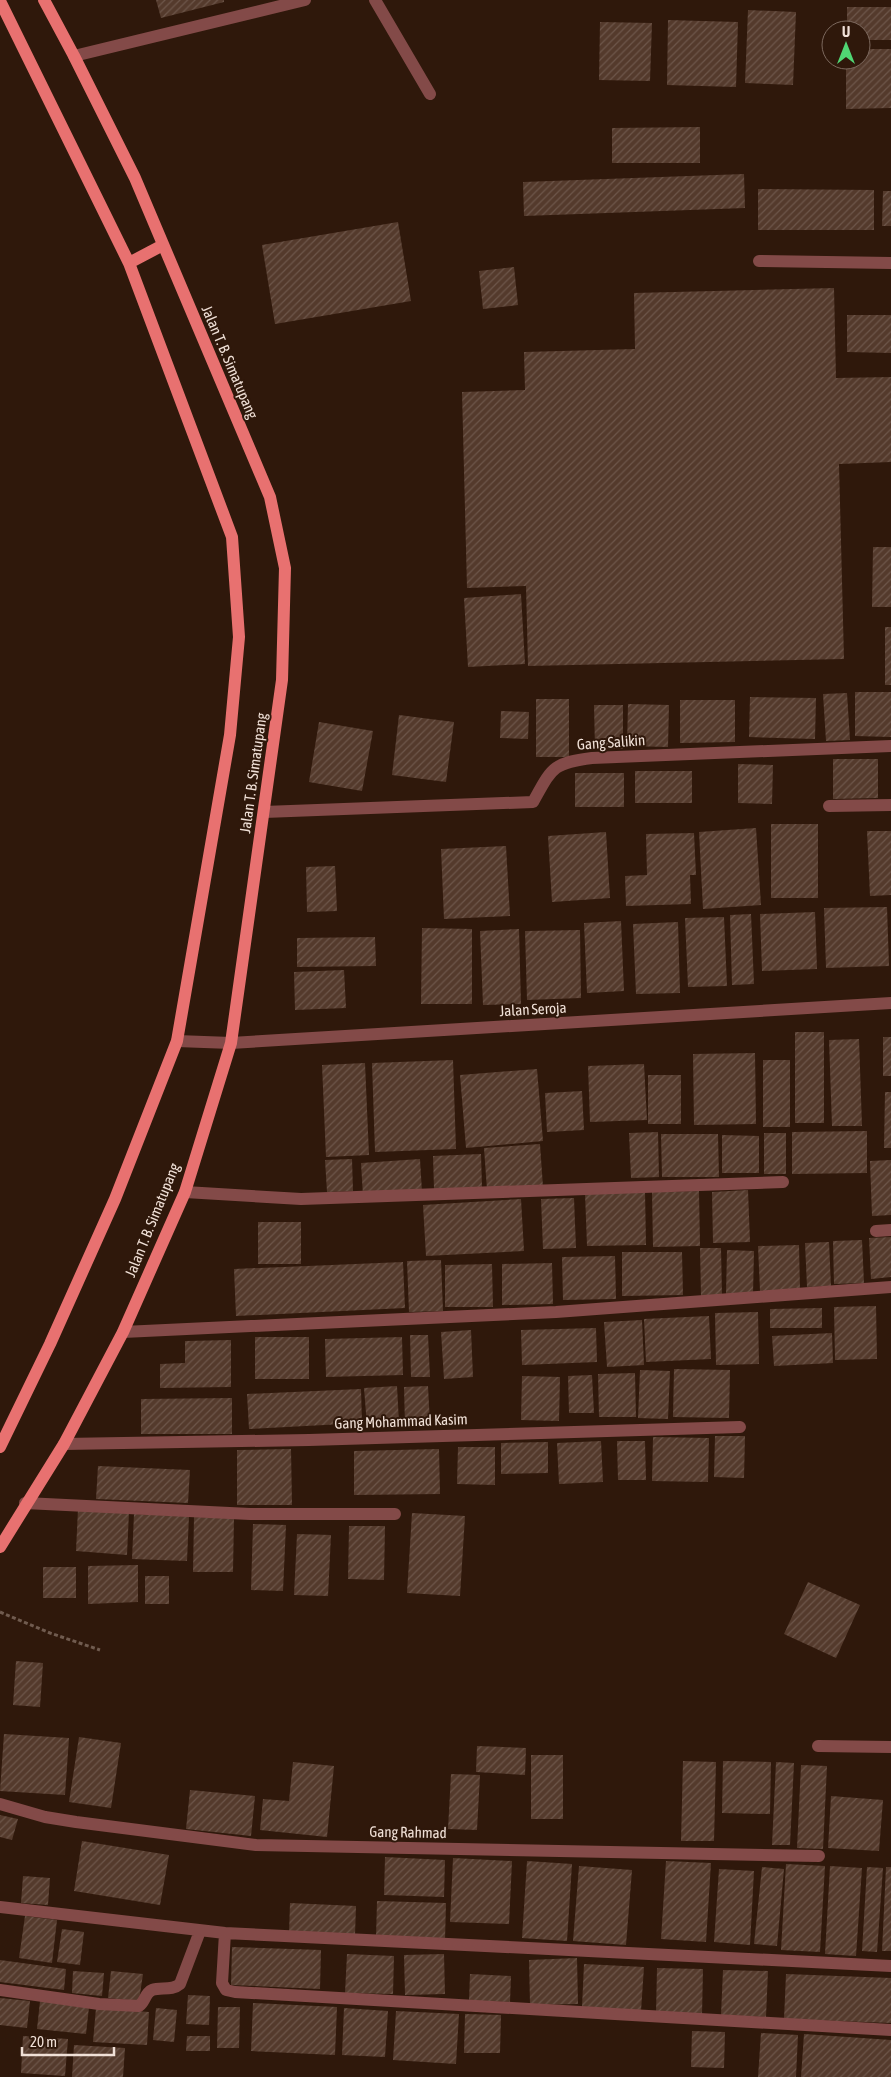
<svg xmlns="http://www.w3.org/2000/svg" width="891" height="2077" font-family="'Asap Condensed',sans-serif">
<defs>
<pattern id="building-hatch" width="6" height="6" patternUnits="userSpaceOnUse" patternTransform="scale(1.25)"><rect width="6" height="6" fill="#543a2c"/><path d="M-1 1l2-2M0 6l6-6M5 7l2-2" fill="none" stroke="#6d564a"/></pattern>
</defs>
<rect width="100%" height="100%" fill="#2f180b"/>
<!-- building -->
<path fill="url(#building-hatch)" d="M156 0H224V2L161 18Z
M847 7H891V40H861V30H847Z
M748 10 796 12 793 85 745 83Z
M668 20 738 22 736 87 667 85Z
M600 22 652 23 650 81 599 80Z
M861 49H891V108L846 109V60H861Z
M700 127V163H612V128Z
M744 174 745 208 524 216 523 182Z
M758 189 874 190V230H758Z
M883 191H891V226H882Z
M398 222 411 301 275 324 262 245Z
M514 267 518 305 483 309 479 271Z
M834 288 836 378 891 377V462L839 464 844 659 528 666 526 586 467 588 462 392 525 390 524 352 635 349 634 293Z
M847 315H891V353L847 352Z
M873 547H891V607H872Z
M521 594 525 664 468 667 464 598Z
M885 627H891V685H885Z
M855 692H891V737L855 736Z
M847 693 850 740 826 741 823 694Z
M750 697 816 698 815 739 749 737Z
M536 699H569V757H536Z
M680 700H735V742L680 743Z
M628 704 669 705 668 747 627 746Z
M594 705H623V749H595Z
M501 711 529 712 528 739 500 738Z
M399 715 454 722 446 782 392 775Z
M319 722 373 731 362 791 309 782Z
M833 759H878V798L833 799Z
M738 764 773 765 772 804 738 803Z
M635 771H692V803H635Z
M575 773H624V807H575Z
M771 824H818V898H771Z
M756 828 761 905 703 909 699 832Z
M867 831H891V895L870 896Z
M606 832 610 898 552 902 548 836Z
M694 833 696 875H690L691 904 626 906 625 876 647 875 646 834Z
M506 846 510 916 444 919 441 849Z
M335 866 337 911 307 912 306 867Z
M887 907 889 966 826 968 824 908Z
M815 912 817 969 762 971 760 914Z
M751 914 754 984 732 985 730 915Z
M724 917 727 986 688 987 685 918Z
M621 921 624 991 587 993 584 923Z
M678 922 680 993 636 994 633 924Z
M422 928 472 929V1004H421Z
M519 929 521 1004 483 1005 480 931Z
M580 930 581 998 527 1000 525 931Z
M375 937 376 966 297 967V938Z
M344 970 346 1008 295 1010 294 972Z
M795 1032H824V1123H795Z
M883 1037H891V1076H883Z
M859 1039 862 1126H832L829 1040Z
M755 1053 756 1124 694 1125 693 1054Z
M453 1060 456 1149 375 1152 372 1063Z
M763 1060H790V1127H763Z
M365 1063 369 1155 326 1157 322 1065Z
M644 1064 647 1120 590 1122 588 1066Z
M537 1069 543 1141 466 1148 460 1075Z
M648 1075H681V1124H648Z
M582 1091 584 1130 547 1132 545 1093Z
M885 1092H891V1148H884Z
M867 1131V1173L792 1174V1132Z
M658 1132 659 1177 631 1178 629 1133Z
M764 1133H786V1174H764Z
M661 1134H718L719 1177H662Z
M722 1135 759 1136V1173H722Z
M540 1144 543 1187 487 1190 484 1148Z
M481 1154 482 1187 434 1189 433 1156Z
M352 1159 353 1191 327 1192 325 1160Z
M420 1159 422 1192 363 1196 361 1163Z
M891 1160V1215L872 1216 870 1161Z
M748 1190 750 1242 713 1243 712 1192Z
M645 1191 646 1245 587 1246 585 1193Z
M699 1191 700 1246 653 1247 652 1192Z
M574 1198 576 1248 543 1249 541 1199Z
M521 1199 524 1251 426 1256 423 1205Z
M258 1222H301V1264H258Z
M891 1237V1277L871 1279 869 1238Z
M862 1240 864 1283 834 1284 833 1241Z
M829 1242 831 1286 807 1287 805 1243Z
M799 1245 800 1289 760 1291 758 1246Z
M700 1248H721L722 1296H701Z
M727 1250 754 1251 753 1295 726 1294Z
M622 1252H682L683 1295 622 1296Z
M615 1256 616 1299 563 1300 562 1257Z
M441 1260 443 1311 409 1312 407 1261Z
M403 1262 405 1308 236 1316 234 1269Z
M552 1263 553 1304 502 1305V1264Z
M492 1264 493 1307H445V1265Z
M876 1306 877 1359 835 1360 834 1307Z
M822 1308V1328H770V1309Z
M758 1312 759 1364 716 1365 715 1313Z
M709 1316 711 1359 646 1362 644 1319Z
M642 1320 644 1365 607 1367 604 1322Z
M596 1328 597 1362 522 1365 521 1330Z
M471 1330 473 1377 444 1379 441 1332Z
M832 1333 833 1363 774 1366 772 1336Z
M410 1335H428L430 1377H411Z
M255 1337H309V1379H255Z
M402 1337 403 1375 326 1377 325 1339Z
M231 1340V1387L160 1388V1364L185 1363V1341Z
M674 1369 730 1370 729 1418 673 1417Z
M640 1370 670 1371 668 1419 638 1418Z
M635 1373 636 1417H599L598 1374Z
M592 1375 594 1413H569L568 1376Z
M522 1376 560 1377 559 1421 521 1420Z
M397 1386 399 1423 367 1426 364 1388Z
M428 1386 430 1424 405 1426 404 1387Z
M361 1389 362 1423 249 1429 247 1394Z
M232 1398V1434H141V1399Z
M715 1436H745L744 1478 714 1477Z
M653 1437 709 1438 708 1482 652 1481Z
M601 1441 603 1482 559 1484 557 1443Z
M617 1441H645L646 1480H618Z
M548 1442V1473L501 1474V1443Z
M458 1447H495V1485L457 1484Z
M291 1449 292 1505H237V1450Z
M439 1449 440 1494 354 1495V1451Z
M98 1466 190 1470 188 1503 96 1499Z
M78 1509 129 1512 127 1555 76 1551Z
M412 1513 465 1516 460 1596 407 1593Z
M134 1514 189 1516 187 1561 132 1559Z
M194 1517 234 1518 233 1572H193Z
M253 1524 286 1525 283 1591 251 1590Z
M349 1526H385L384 1580 348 1579Z
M297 1534 331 1535 328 1596 294 1595Z
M138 1565V1602L88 1604V1566Z
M43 1567H76V1598H43Z
M145 1576H169V1604H145Z
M808 1582 860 1605 836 1658 784 1634Z
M16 1661 43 1663 40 1707 13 1705Z
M4 1734 69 1738 65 1795 0 1791Z
M79 1737 121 1743 111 1808 69 1802Z
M477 1746 526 1748 525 1775 476 1772Z
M531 1755H563V1819H531Z
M683 1761 716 1762 714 1841H681Z
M723 1761 771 1762 770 1814 722 1813Z
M293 1762 334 1766 327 1837 260 1830 263 1799 289 1801Z
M776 1762 794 1763 790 1845H772Z
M801 1765 827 1766 823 1849 797 1848Z
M451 1774 480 1775 477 1830 448 1829Z
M190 1790 255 1796 251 1836 186 1829Z
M831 1796 883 1800 879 1851 828 1848Z
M0 1815 18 1819 12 1840 0 1837Z
M82 1841 169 1855 160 1905 74 1891Z
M385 1857 445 1860 444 1897 384 1895Z
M453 1858 512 1861 509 1924 450 1922Z
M527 1861 572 1864 567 1941 522 1938Z
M666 1861 711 1863 706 1942 661 1939Z
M786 1864 825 1866 820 1952 781 1950Z
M579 1866 632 1870 626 1945 573 1941Z
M830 1866 862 1868 856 1956 825 1954Z
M762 1867 784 1869 777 1946 754 1944Z
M867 1867 883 1868 877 1952 862 1951Z
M886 1867H891V1951H882Z
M719 1869 754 1871 750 1945 714 1942Z
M23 1876 50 1878 48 1905 21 1903Z
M377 1901 446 1903 445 1940 376 1938Z
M290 1903 356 1906 355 1935 289 1933Z
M25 1916 57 1920 52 1963 19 1958Z
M62 1929 84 1932 80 1965 57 1962Z
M232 1947 321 1950 320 1989 231 1985Z
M347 1954 394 1956 393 1994 345 1993Z
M444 1954 445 1994 405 1995 404 1955Z
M577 1958 578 2004 530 2005 529 1960Z
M0 1960 66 1969 64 1990 0 1982Z
M584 1964 644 1967 641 2011 582 2007Z
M657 1968 703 1969 702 2015 656 2014Z
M723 1970 768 1971 766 2017 721 2015Z
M73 1971 104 1973 102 1996 72 1993Z
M111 1971 143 1974 139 2001 108 1998Z
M470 1974 511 1976 510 2002 469 2001Z
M786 1974 891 1978V2023L784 2019Z
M188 1995 210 1996 209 2025 186 2024Z
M0 1998 30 2001 27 2028 0 2025Z
M40 2001 89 2007 86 2034 37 2029Z
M253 2003 337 2007 335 2055 251 2051Z
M218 2007H240L239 2048H217Z
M96 2008 149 2012 147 2045 93 2042Z
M156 2008 177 2010 174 2042 153 2040Z
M344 2008 388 2011 385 2057 342 2055Z
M396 2011 459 2014 456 2064 393 2060Z
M465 2014 501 2015 500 2053H464Z
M692 2031 725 2032 724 2068 691 2067Z
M761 2033 798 2035 796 2077H758Z
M804 2034 891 2040V2077H801Z
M23 2036 68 2039 65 2076 21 2073Z
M187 2036H210V2051H186Z
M74 2045 125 2048 123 2077H72Z"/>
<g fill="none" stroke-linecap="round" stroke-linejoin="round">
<!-- path -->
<path stroke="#705b4f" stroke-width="3" stroke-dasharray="4 2.5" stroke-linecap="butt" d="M0 1612 50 1633 100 1650"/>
<!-- lane -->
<path stroke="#834a48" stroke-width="12" d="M375 0 430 94
M74 56 305 0"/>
<!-- street -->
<path stroke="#834a48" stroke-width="12" d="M759 261 891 263
M829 806 891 805
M264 812 533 802C552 768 552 763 592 758L891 746
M177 1041 231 1043 891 1003
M185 1192 301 1199 783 1182
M876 1231 891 1230
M123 1332 556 1312 891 1287
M64 1444 309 1440 740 1427
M25 1503 250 1514H395
M818 1746 891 1747
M0 1804 45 1817 76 1822 256 1845 819 1856
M0 1907 225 1933 891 1966
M225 1933 222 1983 226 1990 235 1992 891 2030
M0 1990 99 2004 139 2006C145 2002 145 1993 152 1990 161 1987 172 1991 180 1984L200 1931"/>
<!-- primary -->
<path stroke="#e87170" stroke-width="12" d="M0 1 129 263 232 537 239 637 230 735 177 1041 115 1199 50 1344 0 1447
M129 263 163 245
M0 1547 64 1444 123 1332 185 1192 231 1043 282 680 285 568 270 497 135 178 74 56 44 0"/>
</g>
<g text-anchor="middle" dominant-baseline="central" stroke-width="4" stroke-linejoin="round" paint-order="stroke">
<!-- street labels -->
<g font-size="15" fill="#f0e0d7" stroke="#2f180b">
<text transform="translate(230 362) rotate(67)">Jalan T. B. Simatupang</text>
<text transform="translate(611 742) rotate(-4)">Gang Salikin</text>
<text transform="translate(253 773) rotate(-82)">Jalan T. B. Simatupang</text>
<text transform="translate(533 1009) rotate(-3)">Jalan Seroja</text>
<text transform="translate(152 1220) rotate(-68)">Jalan T. B. Simatupang</text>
<text transform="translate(401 1421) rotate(-2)">Gang Mohammad Kasim</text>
<text transform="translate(408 1832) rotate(1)">Gang Rahmad</text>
</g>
</g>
<!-- north arrow -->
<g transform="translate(846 45)"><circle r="24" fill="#2f180b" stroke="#7c685d"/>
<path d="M0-4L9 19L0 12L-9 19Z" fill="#50d674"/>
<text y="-8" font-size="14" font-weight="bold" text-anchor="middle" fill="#f0e0d7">U</text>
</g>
<!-- scale -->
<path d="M22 2047v8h92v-8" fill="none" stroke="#f0e0d7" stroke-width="2.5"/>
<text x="30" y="2047" font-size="15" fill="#f0e0d7" stroke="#2f180b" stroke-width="4" paint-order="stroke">20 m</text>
</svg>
